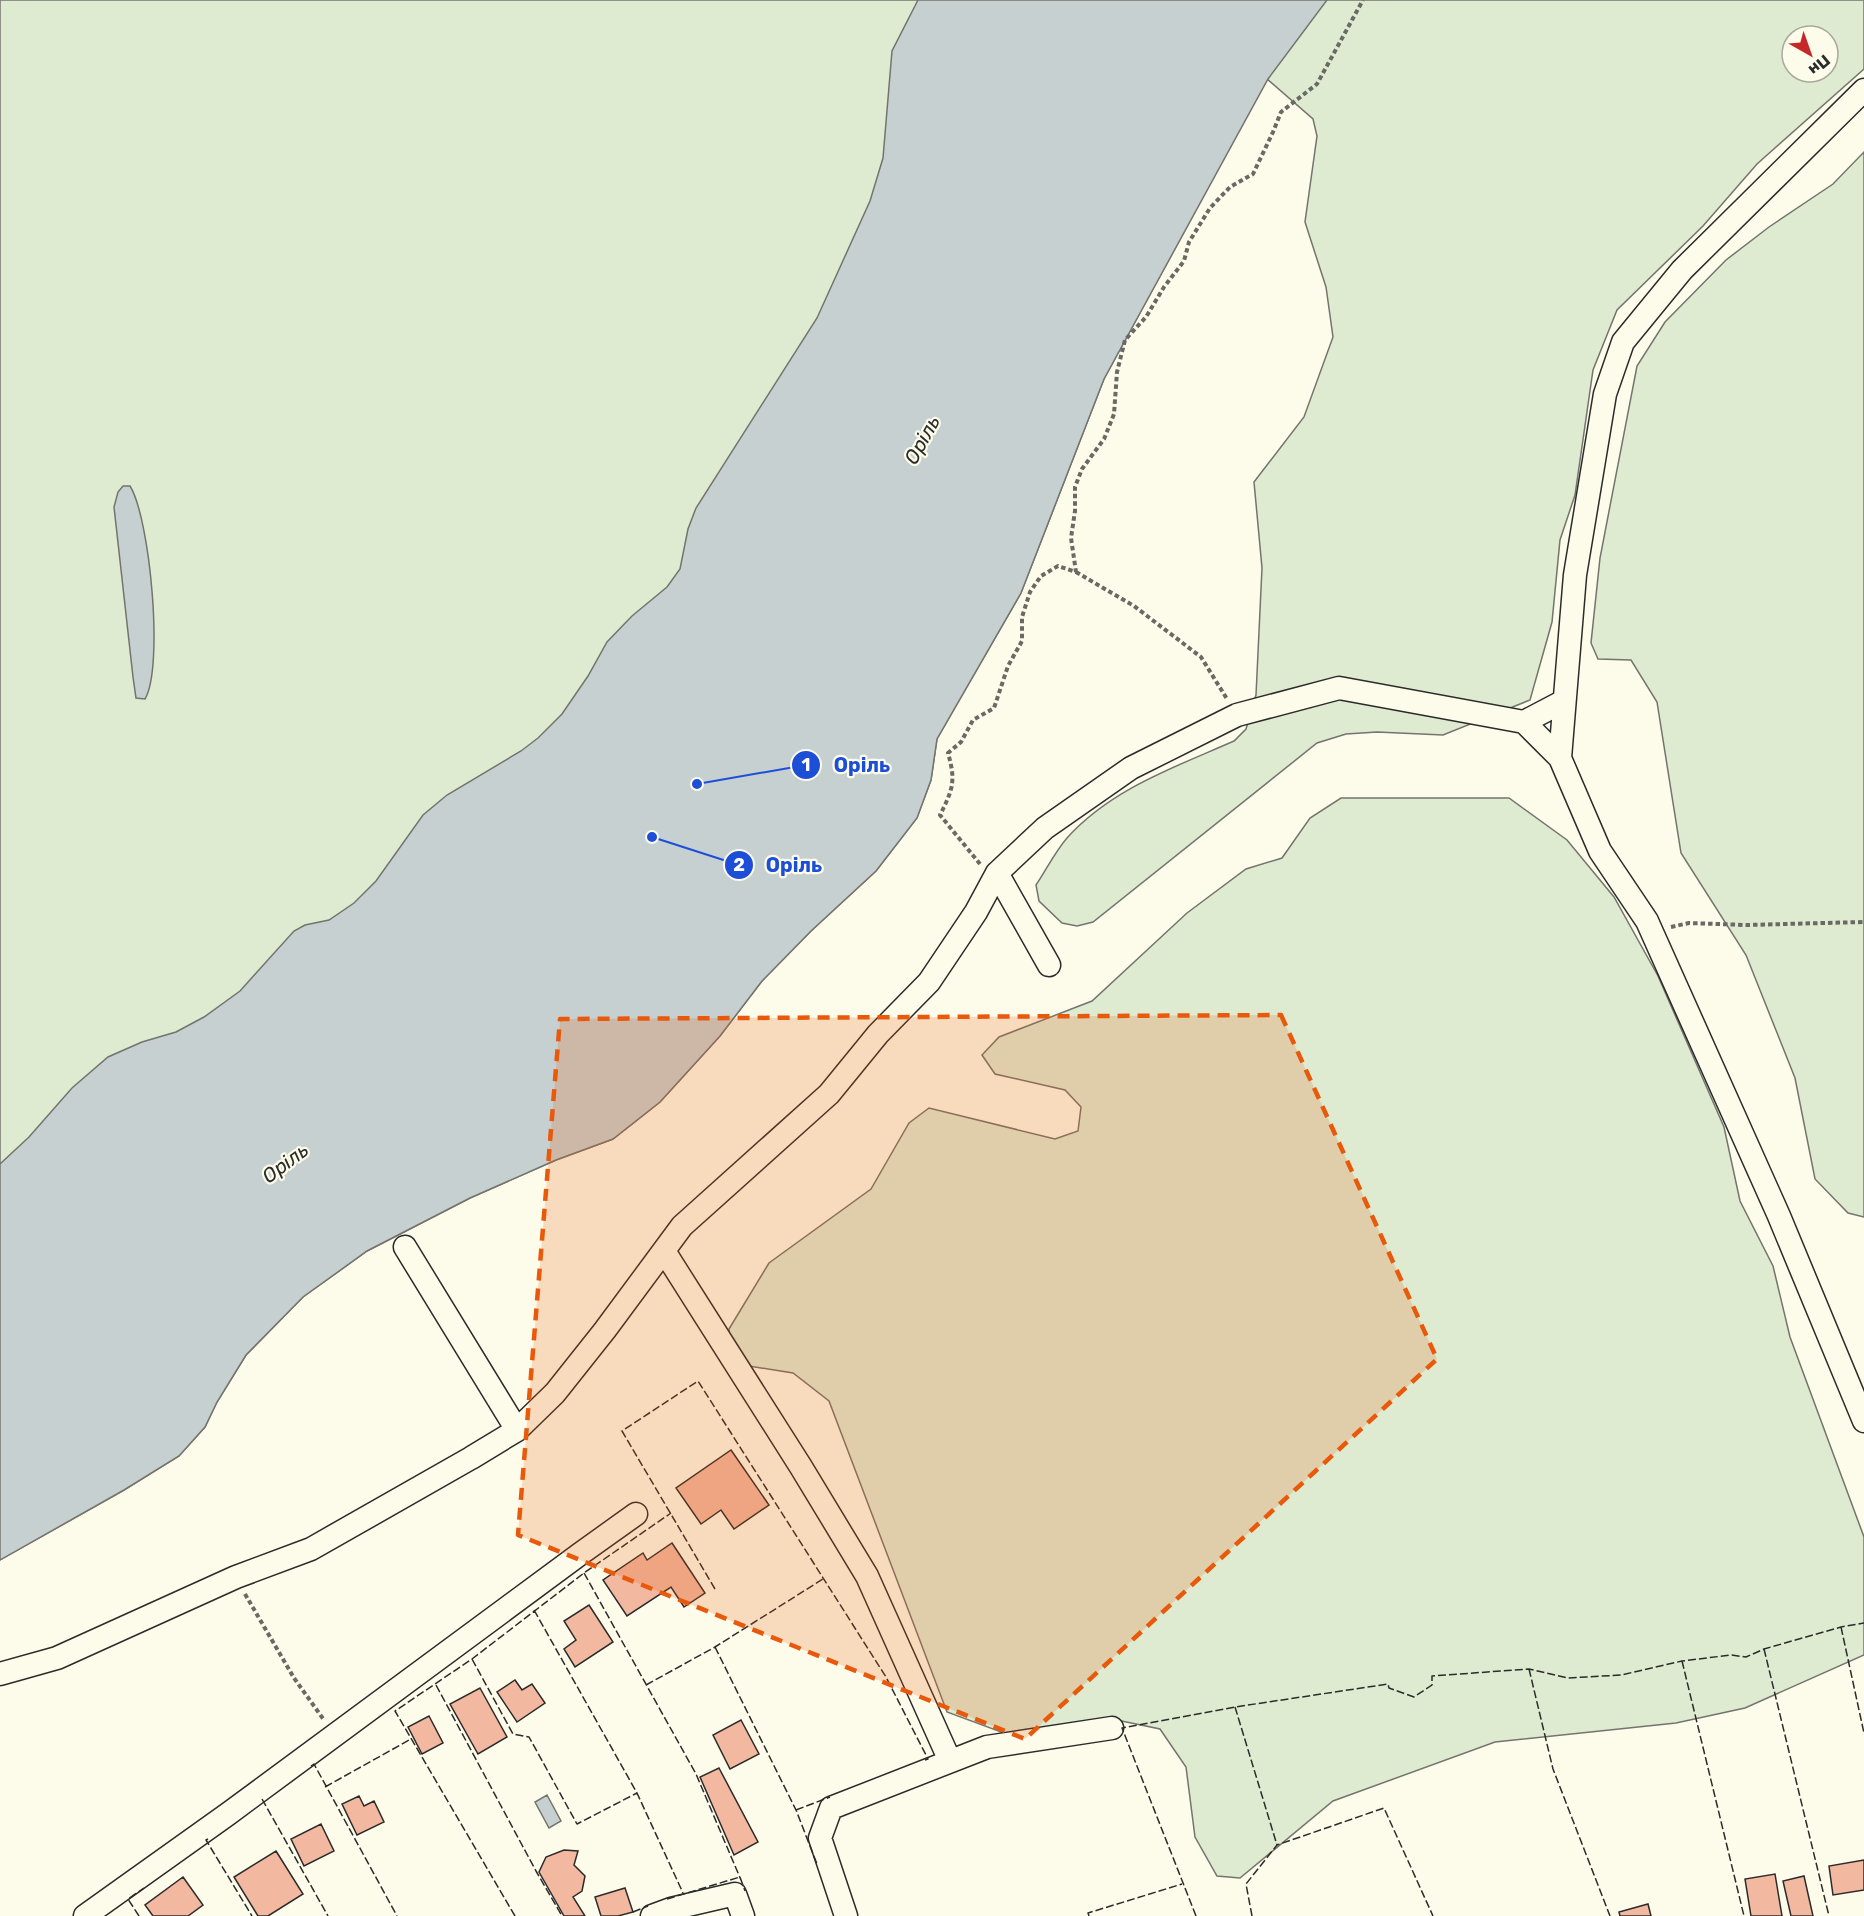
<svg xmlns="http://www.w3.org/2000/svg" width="1864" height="1916" font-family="Rubik,sans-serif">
<rect width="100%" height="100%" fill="#fdfbea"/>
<!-- green -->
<path fill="#deebd1" stroke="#74746e" stroke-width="1.5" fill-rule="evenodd" d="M0 0H1864V69L1757 164 1703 226 1617 310 1593 370 1575 495 1560 540 1552 622 1530 700 1443 735 1377 732 1346 734 1317 743 1093 922 1077 926 1062 923 1039 901 1036 885C1046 870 1055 852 1067 838 1111 789 1175 767 1234 741L1246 729 1256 695 1262 568 1254 482 1304 417 1333 337 1326 287 1305 222 1317 136 1313 119 1267 79 1104 379 1021 593 937 739 931 780 917 818 876 871 811 931 762 981 720 1036 660 1102 613 1139 556 1160 470 1198 367 1251 303 1297 246 1355 217 1402 205 1427 179 1456 124 1490 0 1560ZM1792 36H1828V72H1792Z
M1864 152V1217L1848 1213 1815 1179 1795 1078 1746 955 1681 853 1657 702 1631 660 1598 659 1591 643 1600 558 1637 366 1665 322 1726 260 1769 227 1833 184Z
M1341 798H1509L1567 840 1614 897 1658 976 1724 1127 1740 1201 1773 1266 1790 1337 1864 1537V1655L1745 1708 1676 1723 1495 1742 1333 1801 1240 1878 1217 1876 1195 1837 1186 1767 1160 1729 1112 1719 1028 1742 947 1712 829 1401 793 1373 749 1366 731 1352 729 1329 769 1263 871 1189 909 1123 929 1108 1055 1139 1078 1131 1081 1107 1065 1090 995 1074 982 1055 999 1037 1092 1001 1187 913 1246 869 1282 858 1310 818Z"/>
<!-- water -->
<path fill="#c7d0d0" stroke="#74746e" stroke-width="1.5" d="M918 0H1327L1268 79 1104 379 1021 593 937 739 931 780 917 818 876 871 811 931 762 981 720 1036 660 1102 613 1139 556 1160 470 1198 367 1251 303 1297 246 1355 217 1402 205 1427 179 1456 124 1490 0 1560V1164L29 1137 72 1088 108 1057 142 1042 176 1032 204 1017 240 991 294 931 305 925 329 920 354 903 376 881 423 815 447 795 521 751 538 738 562 714 588 676 607 642 632 616 667 587 680 569 688 529 696 508 817 318 870 201 883 158 892 51Z
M123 486H130C150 518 164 667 145 699L136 698 133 677 114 507 118 492Z
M547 1795 561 1821 549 1828 535 1802Z"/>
<!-- building -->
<path fill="#f2b8a0" stroke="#2b2b2b" stroke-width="1.5" d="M731 1450 769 1505 734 1529 721 1510 701 1524 676 1488Z
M672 1543 705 1593 684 1607 671 1587 627 1616 603 1580 643 1553 647 1560Z
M589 1605 613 1642 575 1667 564 1649 576 1640 564 1621Z
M515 1680 522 1690 532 1684 545 1703 517 1722 497 1692Z
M480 1688 507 1737 478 1754 450 1704Z
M429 1716 443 1743 422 1754 408 1727Z
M741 1720 759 1754 730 1769 713 1735Z
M719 1768 758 1842 734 1855 700 1777Z
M359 1796 364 1806 374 1801 384 1822 357 1835 342 1804Z
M321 1824 334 1851 304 1866 291 1839Z
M564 1850 578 1851 574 1865 585 1876 582 1891 573 1897 585 1916H564L539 1872 546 1857Z
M276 1851 303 1894 268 1916H258L234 1877Z
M1864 1860V1890L1833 1895 1829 1866Z
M1775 1874 1782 1916H1751L1745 1879Z
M1804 1876 1813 1916H1791L1783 1881Z
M183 1877 203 1905 188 1916H153L145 1905Z
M625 1888 633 1912 618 1916H601L595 1897Z
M1648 1904 1651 1916H1620L1619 1912Z"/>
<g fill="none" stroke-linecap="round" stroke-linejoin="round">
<defs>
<path id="minor" d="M1864 90 1682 270 1623 342 1605 394 1575 575 1560 758 1600 851 1647 921 1779 1216 1864 1421
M1524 722 1560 758
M997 873 1049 965
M405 1247 517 1430
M664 1251 801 1467 867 1576 950 1761
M0 1674 57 1658 236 1577 311 1549 471 1458 517 1430 555 1393 605 1330 682 1226 829 1094 878 1034 929 982 976 912 997 873 1045 828 1131 768 1237 715 1339 688 1524 722 1564 701
M85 1916 228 1814 580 1554 636 1514
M652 1916 671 1909 735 1894 743 1916
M846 1916 820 1838 831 1808 987 1747 1112 1728"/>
</defs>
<!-- minor casing -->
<use href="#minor" stroke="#2b2b2b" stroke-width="25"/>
<!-- path -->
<path stroke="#6a6964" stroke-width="4" stroke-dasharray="4.5 3" stroke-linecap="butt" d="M1076 572 1134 606 1201 657 1227 699
M980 864 940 815C953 789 956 781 948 753L961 742 973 720 994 708 1008 666 1022 641V617L1030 592 1041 576 1058 566 1076 572 1071 538 1075 511V487L1082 469 1104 439 1114 414 1117 372 1125 340 1146 317 1164 287 1184 261 1189 242 1210 208 1230 187 1253 174 1273 132 1281 112 1317 84 1363 0
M1671 927 1689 923 1746 925 1864 922
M245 1594 294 1678 324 1720"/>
<!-- minor -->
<use href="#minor" stroke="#fdfbea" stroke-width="22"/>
<!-- fence -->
<path stroke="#2b2b2b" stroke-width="1.5" stroke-dasharray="8 3" stroke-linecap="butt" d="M584 1573 696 1774 741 1880
M715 1589 622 1431 698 1381 886 1677 928 1759 925 1760
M534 1610 637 1793 683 1893
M1841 1627 1864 1733
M715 1647 796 1810 817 1864
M1764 1649 1829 1916
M472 1659 513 1734 529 1737 577 1824 637 1793
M1682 1661 1744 1916
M1529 1669 1553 1769 1610 1916
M436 1685 536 1871 562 1916
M646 1685 715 1647 823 1579
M1235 1707 1277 1845
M311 1766 314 1764 397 1916
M325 1787 411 1739
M262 1799 328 1916
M796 1810 830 1797
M208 1839 206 1840 252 1916
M667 1899 740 1877 745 1891
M633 1912 648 1906
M139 1916 128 1899 144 1888
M515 1916 395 1711 472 1659 584 1573 671 1513
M1089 1916 1088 1913 1182 1884
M1196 1916 1122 1728 1235 1707 1388 1684 1389 1688 1414 1697 1432 1685V1676L1529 1669 1568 1678 1621 1675 1682 1661 1731 1655 1746 1657 1764 1649 1841 1627 1864 1623
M1252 1916 1246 1884 1277 1845 1384 1808 1433 1916"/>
</g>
<!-- marked area -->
<path fill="#e8590c" fill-opacity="0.2" stroke="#e8590c" stroke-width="4.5" stroke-dasharray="12 8" stroke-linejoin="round" d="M1281 1015 1437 1359 1025 1739 518 1535 560 1019Z"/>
<g text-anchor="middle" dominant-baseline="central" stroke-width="4.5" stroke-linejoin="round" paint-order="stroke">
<!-- water labels -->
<g font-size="20" font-style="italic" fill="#2b2b2b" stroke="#fdfbea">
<text transform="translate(922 440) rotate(-61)">Оріль</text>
<text transform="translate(285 1163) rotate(-37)">Оріль</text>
</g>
</g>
<!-- callouts -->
<path fill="none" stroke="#1d4ed8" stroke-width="2" d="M697 784L806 765M652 837L739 865"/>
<g fill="#1d4ed8" stroke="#fdfbea" stroke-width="2">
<circle cx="697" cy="784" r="6"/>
<circle cx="652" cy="837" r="6"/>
<circle cx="806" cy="765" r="15"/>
<circle cx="739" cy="865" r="15"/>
</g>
<g font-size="18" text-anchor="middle" font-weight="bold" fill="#fff">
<text x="806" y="771">1</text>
<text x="739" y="871">2</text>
</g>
<g font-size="20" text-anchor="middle" font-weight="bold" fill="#1d4ed8" stroke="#fdfbea" stroke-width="4.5" stroke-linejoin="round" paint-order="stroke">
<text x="862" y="772">Орiль</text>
<text x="794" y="872">Оріль</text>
</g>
<!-- north arrow -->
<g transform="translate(1810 54) rotate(140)"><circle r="28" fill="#fdfbea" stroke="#a9a89e" stroke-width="1.5"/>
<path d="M0-4.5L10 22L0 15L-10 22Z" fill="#c62828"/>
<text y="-9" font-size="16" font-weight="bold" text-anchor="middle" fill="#2b2b2b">Пн</text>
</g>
</svg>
